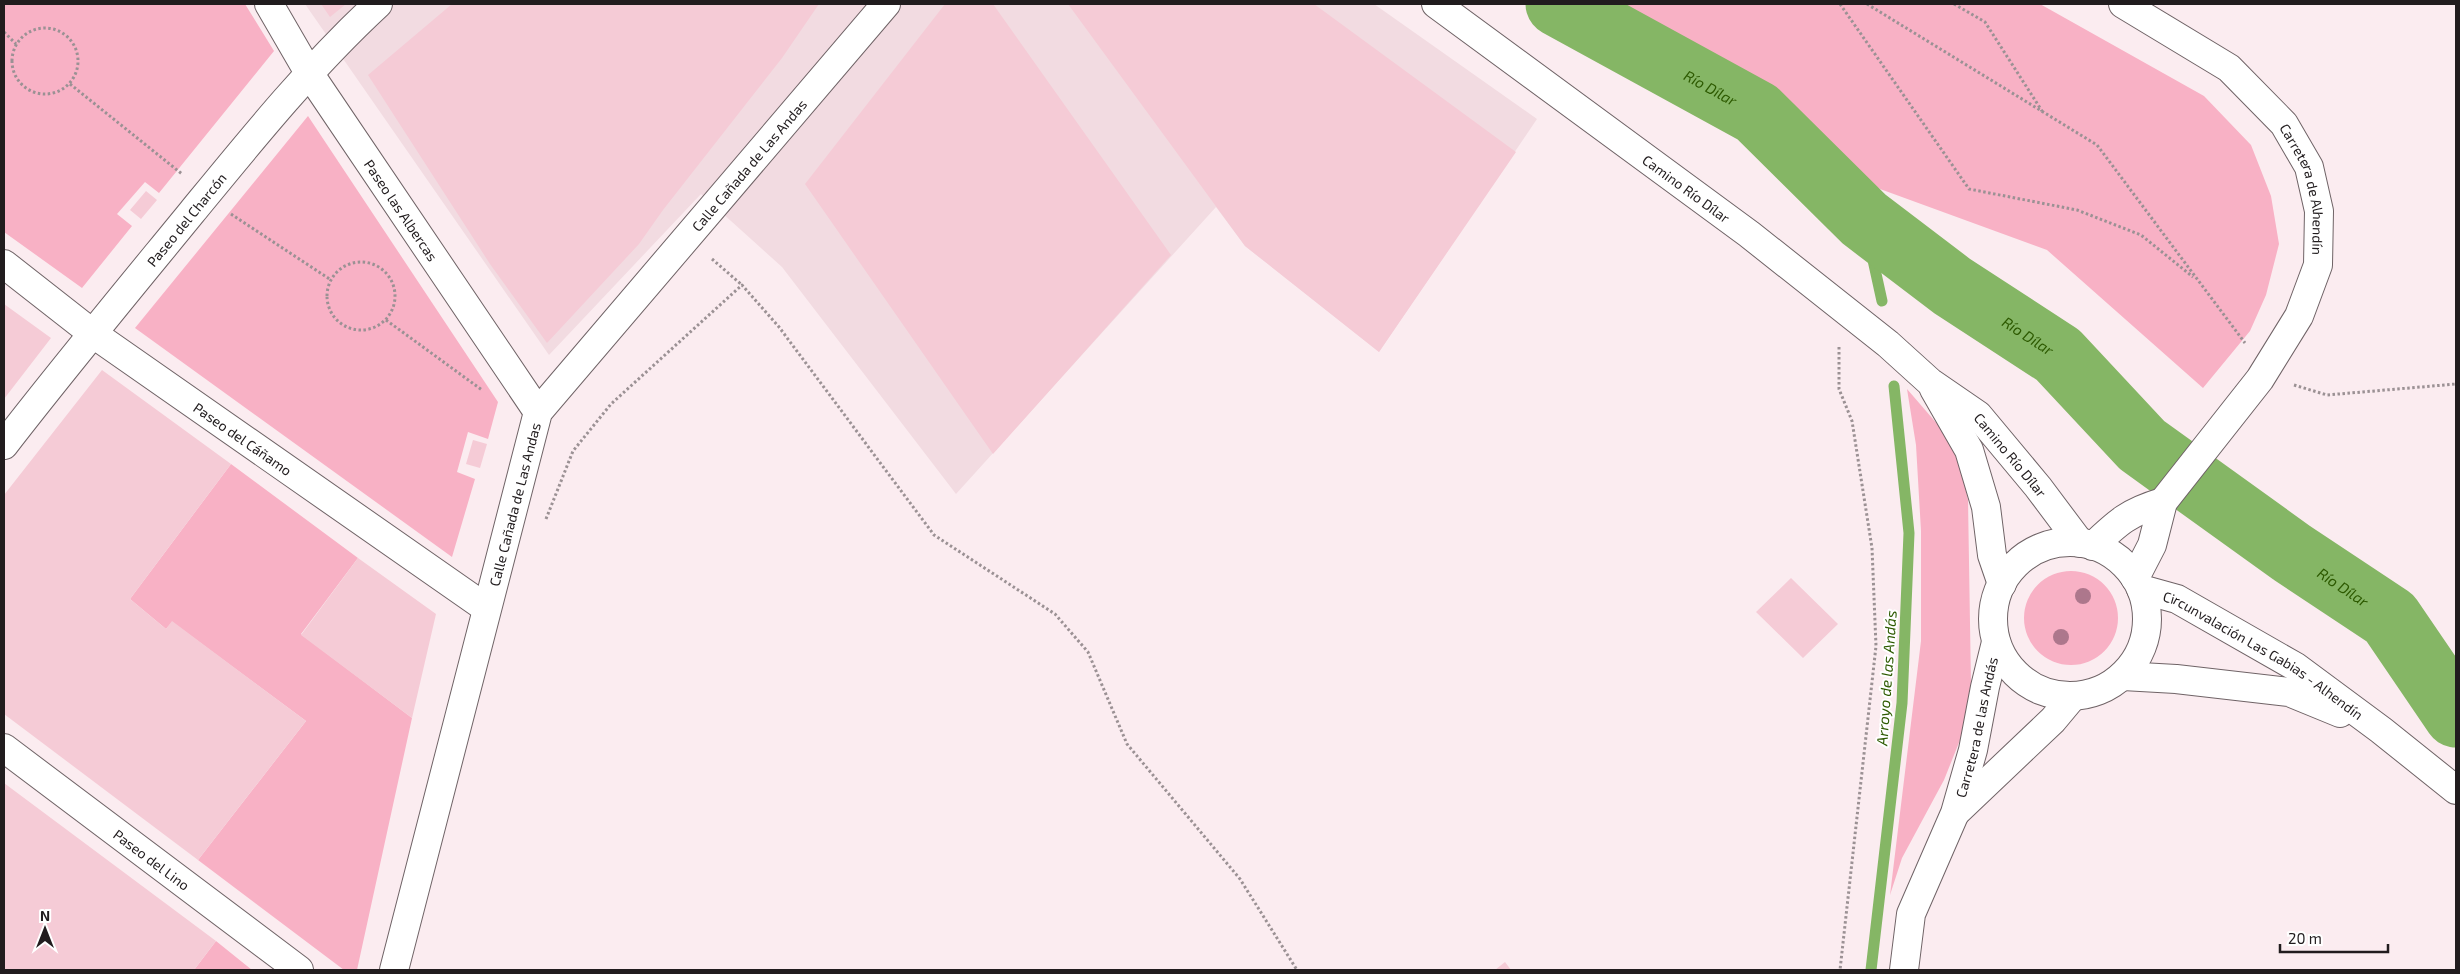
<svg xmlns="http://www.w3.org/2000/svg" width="2460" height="974" font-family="'Exo 2',sans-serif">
<rect width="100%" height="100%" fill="#fbecf0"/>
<!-- built -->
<path fill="#f2dbe1" d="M305 4H1374L1537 119 1379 352 1245 246 1216 207 956 494 782 267 701 194 549 355Z"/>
<!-- green -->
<path fill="#f8b1c5" d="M4 4H245L274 51 159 193 145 182 117 214 132 226 82 288 4 232Z
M1625 4H2040L2204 96 2251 145 2271 196 2279 244 2266 295 2250 331 2203 388 2047 250 1880 189Z
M308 116 498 402 488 439 468 432 457 472 475 479 452 557 135 328Z
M1907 389 1939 426 1959 460 1968 500 1971 684 1962 735 1944 780 1902 858 1890 895 1921 641V531L1916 445Z
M231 464 358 558 301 634 412 718 357 970H344L198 860 306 721 172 622 166 629 130 599Z
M2024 618a47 47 0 1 1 94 0a47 47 0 1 1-94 0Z
M216 941 252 970H194Z"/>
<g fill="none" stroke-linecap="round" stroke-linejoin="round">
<!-- stream -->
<path stroke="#85b665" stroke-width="11" d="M1864 219 1882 301
M1871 970 1902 703 1909 533 1894 386"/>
<!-- river -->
<path stroke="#85b665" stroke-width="65" id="s1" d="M1558 4 1757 113 1864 219 1952 286 2058 355 2142 445 2292 553 2390 618 2456 715"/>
</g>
<!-- building -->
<path fill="#f5cbd6" d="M321 4H346L330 17Z
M452 4H819L782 58 663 210 639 244 547 343 490 264 368 75Z
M945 4H993L1171 255 993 454 805 184Z
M1068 4H1314L1516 152 1379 352 1245 246Z
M146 191 157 200 141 219 130 210Z
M4 304 51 338 4 399Z
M102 370 231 464 130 599 166 629 172 621 306 721 198 860 4 714V495Z
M473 440 487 444 480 468 466 464Z
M358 558 436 614 412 718 301 635Z
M1791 578 1838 624 1803 658 1756 612Z
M4 783 216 941 194 970H4Z
M1505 962 1511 970H1495Z"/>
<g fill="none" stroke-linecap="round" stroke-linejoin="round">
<defs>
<g id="minor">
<path id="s2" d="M269 4 309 73 538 412"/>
<path id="s3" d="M1436 4 1749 234 1888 344 1930 382 1978 415 2038 487 2080 543"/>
<path id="s4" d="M4 264 92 333 486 608"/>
<path d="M1934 389 1969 450 1986 507 1992 555 2002 584"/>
<path id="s5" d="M4 445C65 366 129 289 192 212 251 140 309 68 378 4"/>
<path id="s6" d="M4 748 299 970"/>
<path id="s7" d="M394 970 538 412 886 4"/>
</g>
<g id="tertiary">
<path id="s8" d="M2123 4 2229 68 2284 124 2309 167 2319 211 2318 265 2299 316 2260 379 2163 502 2152 545 2135 578"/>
<circle cx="2070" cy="619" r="77"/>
<path d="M2093 546C2118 522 2129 512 2163 502"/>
<path id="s9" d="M2141 589 2177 599 2296 667 2381 730 2456 790"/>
<path d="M2123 676 2176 679 2289 692 2340 713"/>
<path d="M1956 812 2053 720 2073 696"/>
<path id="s10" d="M1904 970 1911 914 1955 813 1973 750 1985 687 1996 642"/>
</g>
</defs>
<!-- minor casing -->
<use href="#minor" stroke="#6f6366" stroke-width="30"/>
<!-- tertiary casing -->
<use href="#tertiary" stroke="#6f6366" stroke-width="30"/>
<!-- path -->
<path stroke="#9b9194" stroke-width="3" stroke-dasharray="2.5 2.5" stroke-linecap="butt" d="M1840 4 1969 189 2077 210 2141 235 2193 277
M1867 4 2097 145 2245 343
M1954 4 1985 22 2042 111
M12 61a33 33 0 1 1 66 0a33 33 0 1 1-66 0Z
M4 32 16 44
M70 84 182 174
M231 214 331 280
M712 259 742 285
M327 296a34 34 0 1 1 68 0a34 34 0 1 1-68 0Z
M386 320 482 390
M1839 347V389L1852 421 1872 548 1876 646 1840 970
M2294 385 2327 395 2456 384
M546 519 573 451 611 404 742 285 779 327 934 535 1055 614 1088 652 1127 744 1240 879 1297 970"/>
<!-- minor -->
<use href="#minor" stroke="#fff" stroke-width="28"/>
<!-- tertiary -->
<use href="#tertiary" stroke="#fff" stroke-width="28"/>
</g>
<!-- trees -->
<g fill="#ad778c">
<circle cx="2083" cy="596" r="8"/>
<circle cx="2061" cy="637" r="8"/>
</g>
<g text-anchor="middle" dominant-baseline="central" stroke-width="4" stroke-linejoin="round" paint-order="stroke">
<!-- street labels -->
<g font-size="14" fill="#211c1e" stroke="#fff">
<text stroke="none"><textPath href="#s7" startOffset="901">Calle Cañada de Las Andas</textPath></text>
<text stroke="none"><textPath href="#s3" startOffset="311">Camino Río Dílar</textPath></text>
<text stroke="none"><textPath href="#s8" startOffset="272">Carretera de Alhendín</textPath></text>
<text stroke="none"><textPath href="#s2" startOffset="245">Paseo las Albercas</textPath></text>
<text stroke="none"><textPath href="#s5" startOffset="290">Paseo del Charcón</textPath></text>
<text stroke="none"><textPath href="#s4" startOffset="296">Paseo del Cáñamo</textPath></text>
<text stroke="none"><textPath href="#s3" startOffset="732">Camino Río Dílar</textPath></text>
<text stroke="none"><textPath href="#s7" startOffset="481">Calle Cañada de Las Andas</textPath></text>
<text stroke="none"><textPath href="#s9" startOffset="140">Circunvalación Las Gabias - Alhendín</textPath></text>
<text stroke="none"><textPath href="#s10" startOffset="255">Carretera de las Andás</textPath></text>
<text stroke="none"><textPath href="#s6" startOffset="185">Paseo del Lino</textPath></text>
</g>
<!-- water labels -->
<g font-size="15" font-style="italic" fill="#2d5a00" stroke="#fff">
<text stroke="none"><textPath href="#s1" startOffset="174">Río Dílar</textPath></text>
<text stroke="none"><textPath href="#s1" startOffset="579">Río Dílar</textPath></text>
<text stroke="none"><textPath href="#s1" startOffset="984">Río Dílar</textPath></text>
<text transform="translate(1886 678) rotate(-86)">Arroyo de las Andás</text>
</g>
</g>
<!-- border -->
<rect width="2460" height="974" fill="none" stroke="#211c1e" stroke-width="10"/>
<!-- north arrow -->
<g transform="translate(45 929)" stroke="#ffffff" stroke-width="4" paint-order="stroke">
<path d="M0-4L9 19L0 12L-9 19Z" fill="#211c1e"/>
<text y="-8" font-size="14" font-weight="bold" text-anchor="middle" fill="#211c1e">N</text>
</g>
<!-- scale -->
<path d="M2280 944v8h108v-8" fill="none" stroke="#211c1e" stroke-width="2.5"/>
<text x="2288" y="944" font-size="15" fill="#211c1e" stroke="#ffffff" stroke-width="4" paint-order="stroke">20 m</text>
</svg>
